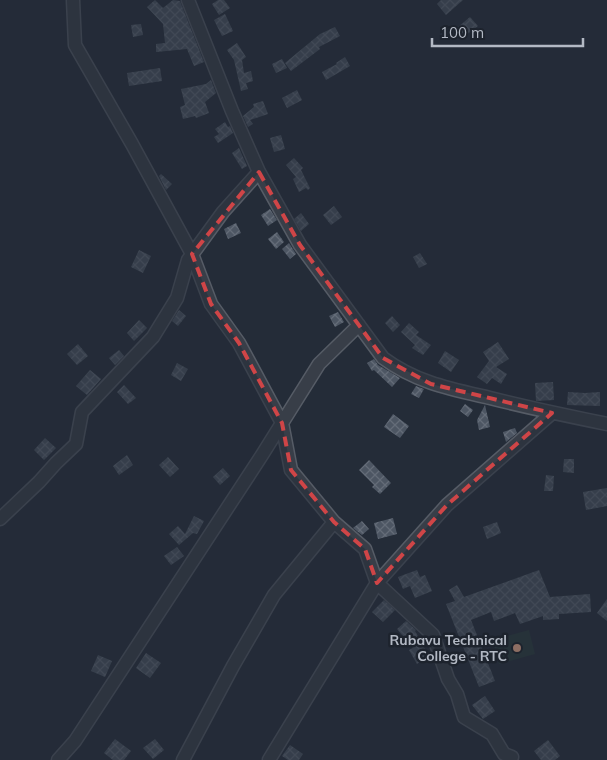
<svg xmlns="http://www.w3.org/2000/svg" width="607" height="760" font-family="Mulish,sans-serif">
<defs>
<pattern id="building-cross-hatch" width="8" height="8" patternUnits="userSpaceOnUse" patternTransform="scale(1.25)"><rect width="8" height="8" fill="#4d5663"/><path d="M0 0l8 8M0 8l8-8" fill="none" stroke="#646c78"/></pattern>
</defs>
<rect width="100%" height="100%" fill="#242c38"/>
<!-- garden -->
<path fill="#293a3b" d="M529 630 535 654 499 664 493 640Z"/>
<!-- building -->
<path fill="url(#building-cross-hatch)" d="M155 0 163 8 173 0 180 1 204 62 194 66 187 49 156 52V44L165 43 163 24 147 7Z
M218 0H224L230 8 219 15 212 4Z
M441 0H463L446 15 437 4Z
M225 14 233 31 222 36 214 20Z
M470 17 478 26 465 36 458 27Z
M141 24 143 35 133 37 131 25Z
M335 27 340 36 319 47 320 49 291 71 285 63 320 34Z
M237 43 246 57 242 60 244 73 251 71 253 81 246 83 248 89 241 91 234 60 227 50Z
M345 57 350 66 326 80 322 72 337 64 336 63Z
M282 59 287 68 276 73 272 64Z
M160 68 162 81 129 86 127 73Z
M211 80 216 93 205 102 209 113 196 118 195 116 183 119 180 107 185 105 181 89 206 84Z
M297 90 302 100 287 108 282 98Z
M263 101 268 114 250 120 253 124 248 127 243 116 254 107 253 104Z
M225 122 228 127 230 126 233 133 218 143 214 137 219 134 215 129Z
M281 135 285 149 274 152 270 138Z
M239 148 247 166 242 169 232 153Z
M294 158 303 168 301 170 310 188 308 190 306 188 299 192 293 179 296 177 286 165Z
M161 174 172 184 166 190 159 176Z
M334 206 342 217 331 225 323 215Z
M270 209 277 220 268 226 261 215Z
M301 213 309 224 301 231 294 219Z
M236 223 241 233 228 239 224 229Z
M277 232 284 242 276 249 268 239Z
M289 243 296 254 290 259 282 249Z
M139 250 151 256 143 273 131 267Z
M420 253 427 264 419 268 413 257Z
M179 310 186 316 178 326 172 321Z
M338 312 344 322 335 327 329 316Z
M392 316 400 325 393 332 385 323Z
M139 320 147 328 134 341 127 333Z
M409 323 419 332 416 335 431 345 423 355 412 348 415 345 401 332Z
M498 342 509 359 496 367 507 374 501 384 492 378 487 384 477 377 489 361 483 352Z
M78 344 88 356 77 365 67 354Z
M119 350 124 356 115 365 109 358Z
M445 351 459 360 451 372 438 363Z
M374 359 378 365 400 378 392 387 374 370 372 371 367 363Z
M177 363 188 369 181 381 171 375Z
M90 370 101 379 87 395 76 386Z
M553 382 554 400 536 401 535 383Z
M124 385 136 398 128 404 117 392Z
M416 386 424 389 419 398 411 394Z
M568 392 585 393 600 392V406L567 405Z
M465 404 473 410 468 417 460 411Z
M485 405 490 427 479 430 477 420Z
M393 414 409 426 400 438 384 427Z
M515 428 517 433 506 442 503 432Z
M45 438 56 448 44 460 34 450Z
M127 455 133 465 119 475 113 466Z
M168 457 179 469 170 477 159 465Z
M564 459H574V473L563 472Z
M369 460 391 483 380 494 372 487 374 485 359 470Z
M223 468 230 476 220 485 213 477Z
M546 475 554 476 553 491H544Z
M607 488V506L586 510 583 492Z
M194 516 204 521 197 534 193 533 179 545 169 534 178 526 185 534Z
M393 518 397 534 378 539 374 523Z
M362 521 369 529 362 535 353 528Z
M497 522 501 533 487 539 483 527Z
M177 547 184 556 171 565 164 556Z
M417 570 420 577 425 575 432 591 415 598 410 586 403 589 398 577Z
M539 570 550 597 590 594 591 612 559 614V619L543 620V616L520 624 515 613 494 621 491 612 471 620 495 681 479 687 446 604 455 601 449 590 457 585 464 597Z
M607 599V621L597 613Z
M384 600 395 610 383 622 372 612Z
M406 621 416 630 415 631 429 656 417 664 409 650 413 648 397 629Z
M146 653 161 663 150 678 136 668Z
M98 655 112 661 105 677 91 671Z
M485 696 495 711 483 719 472 705Z
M115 739 131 751 124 760H113L104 753Z
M155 739 164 750 153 759 143 748Z
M548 740 560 756 555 760H541L534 751Z
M290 745 303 754 299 760H288L282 756Z"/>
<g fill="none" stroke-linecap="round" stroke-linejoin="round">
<defs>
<path id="minor" d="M73 0 75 45 132 144 192 254 211 304 239 343 282 423 291 470 334 522 365 549 377 583 433 635 448 679 457 694 464 717 492 734 504 754 512 757
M188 0 232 111 259 172 300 245 383 358C417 383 451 389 490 398 529 408 568 416 607 424
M0 519 39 482 56 463 76 444 82 412 153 337 177 298 188 260 223 212 259 172
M58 760 75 741 262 455 319 364 359 325
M183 760 233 666 274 595 334 522
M269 760 377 583 447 505 552 413"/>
</defs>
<!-- minor casing -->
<use href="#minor" stroke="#565c66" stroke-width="15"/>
<!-- minor -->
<use href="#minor" stroke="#383e48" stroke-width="12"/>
</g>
<!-- marked area -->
<path d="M0 0H607V760H0ZM259 172 300 245 383 358 431 384 552 413 447 505 377 583 365 549 334 522 291 470 282 423 239 343 211 304 192 254Z" fill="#242c38" fill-opacity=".55" fill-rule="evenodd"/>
<path fill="none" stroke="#cf4547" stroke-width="4" stroke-dasharray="10 6" stroke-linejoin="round" d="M259 172 300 245 383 358 431 384 552 413 447 505 377 583 365 549 334 522 291 470 282 423 239 343 211 304 192 254Z"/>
<!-- markers -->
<circle fill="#8d6e63" stroke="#1d232d" stroke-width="2" cx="517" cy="648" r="5"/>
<g text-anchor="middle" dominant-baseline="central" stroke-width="5" stroke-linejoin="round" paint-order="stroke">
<!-- poi labels -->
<g font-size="14" font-weight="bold" fill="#b3b9c4" stroke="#1d232d" text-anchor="end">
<text x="507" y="640">Rubavu Technical<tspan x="507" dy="16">College - RTC</tspan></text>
</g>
</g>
<!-- scale -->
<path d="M432 38v8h151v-8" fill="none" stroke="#b3b9c4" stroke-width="2.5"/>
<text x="440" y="38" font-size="15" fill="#b3b9c4" stroke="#1d232d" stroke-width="4" paint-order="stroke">100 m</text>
</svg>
